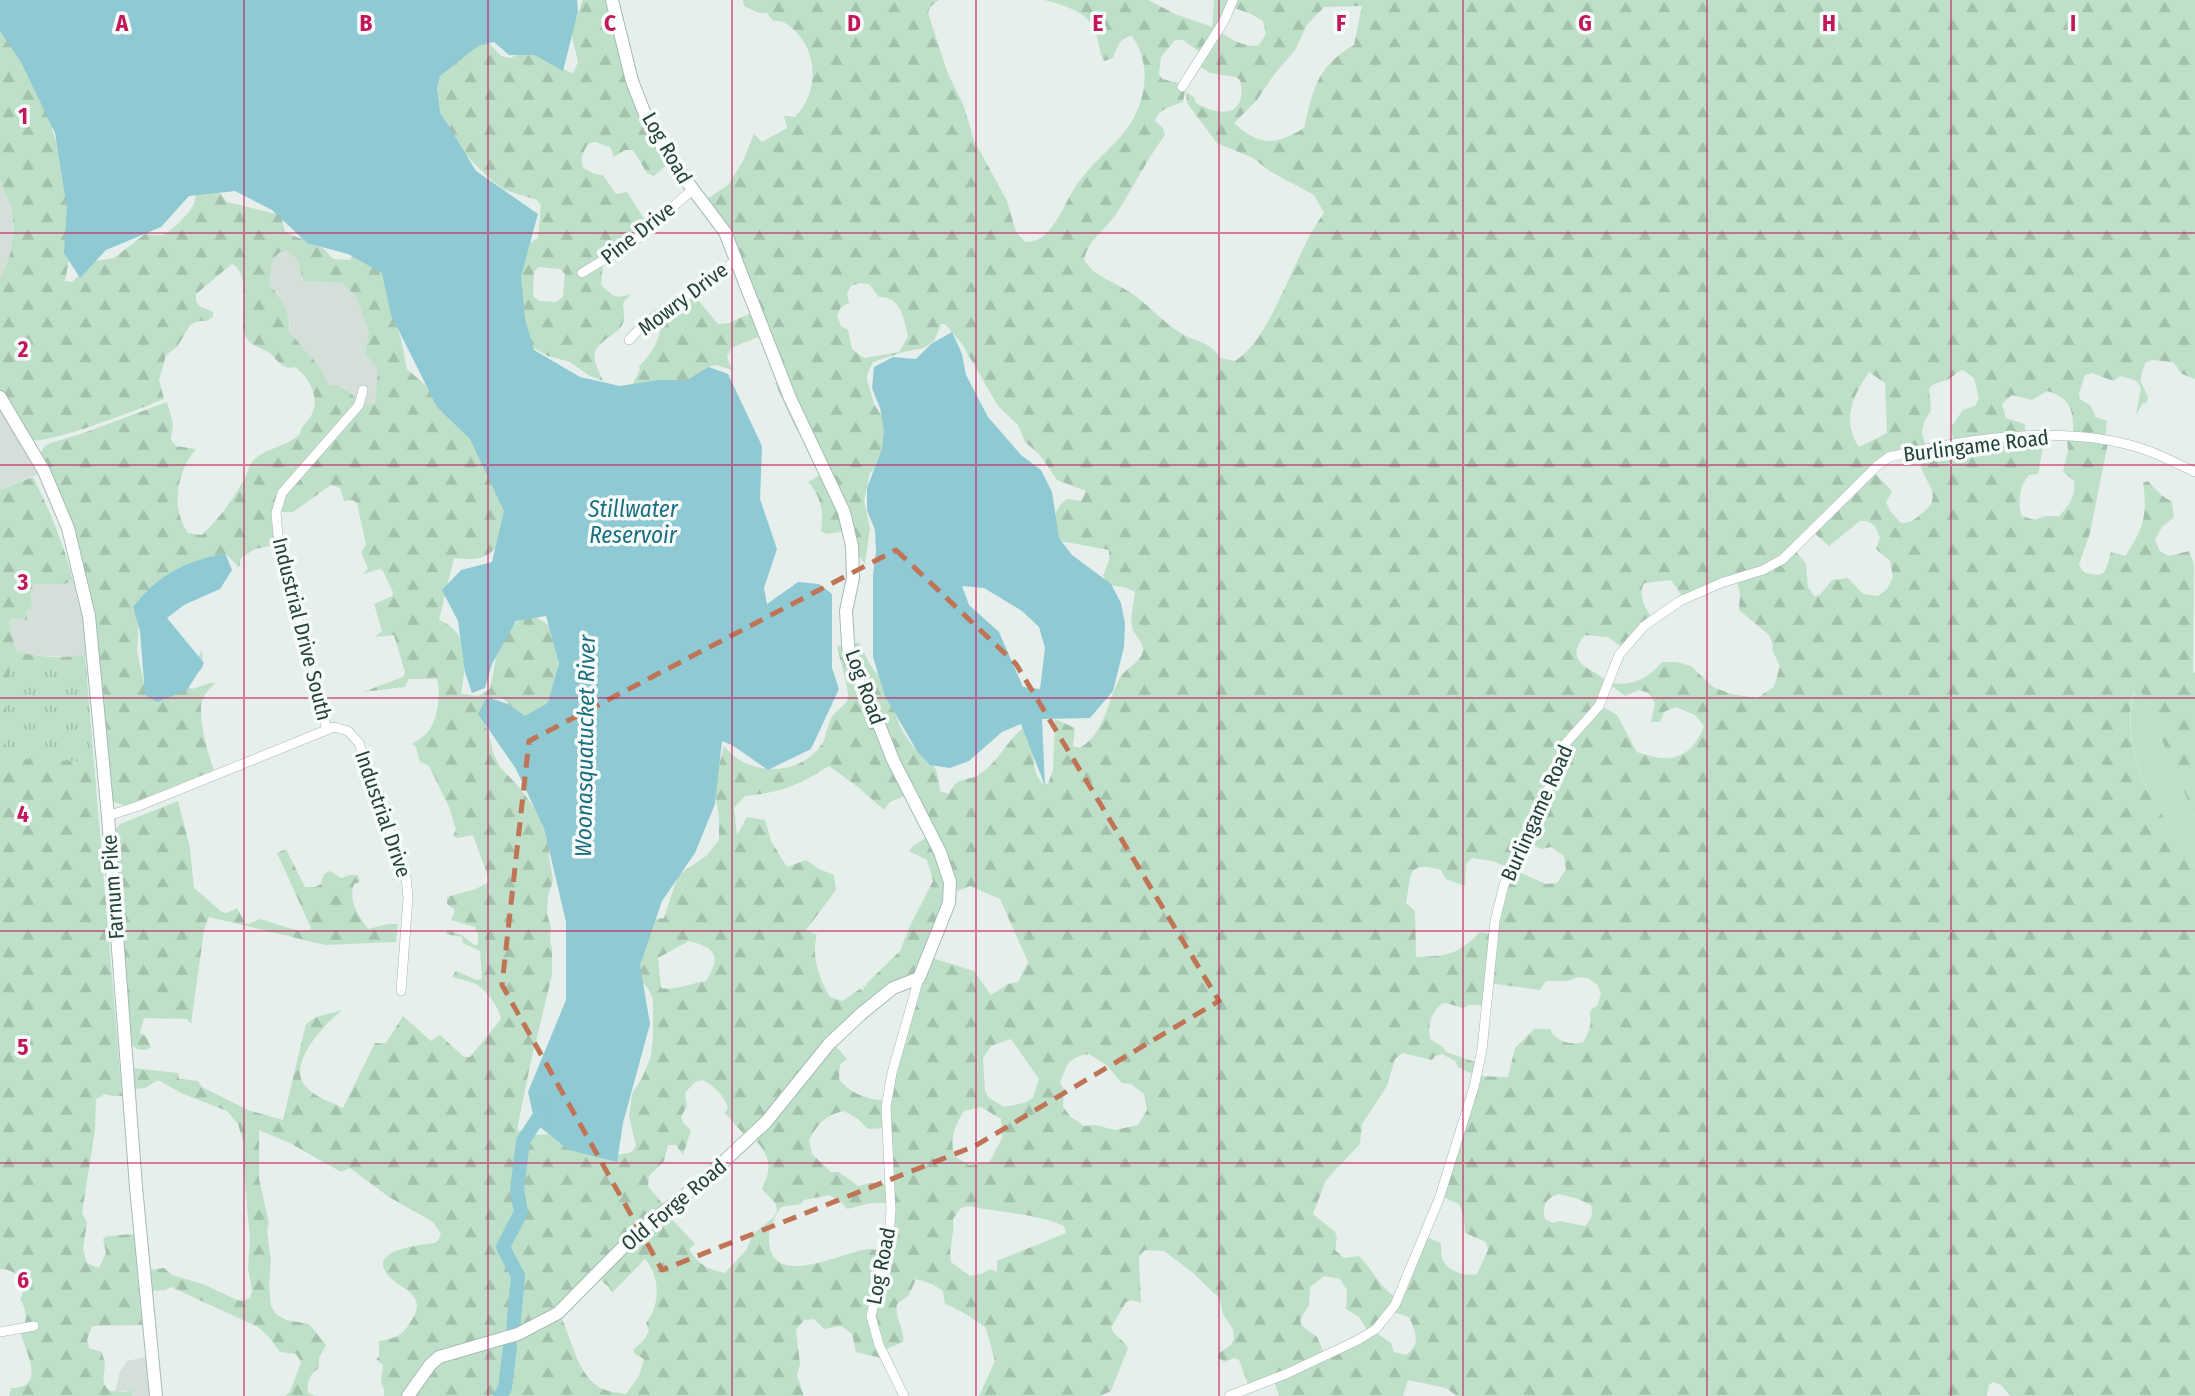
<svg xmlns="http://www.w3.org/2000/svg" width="2195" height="1396" font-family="'Fira Sans Condensed',sans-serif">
<defs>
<pattern id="forest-firs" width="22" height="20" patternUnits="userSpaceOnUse" patternTransform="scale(1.75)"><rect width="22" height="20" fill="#bfe0c8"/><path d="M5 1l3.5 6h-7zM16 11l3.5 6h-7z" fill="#a4c1ad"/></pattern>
<pattern id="park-tufts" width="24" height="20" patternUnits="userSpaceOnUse" patternTransform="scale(1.75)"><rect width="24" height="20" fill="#bfe0c8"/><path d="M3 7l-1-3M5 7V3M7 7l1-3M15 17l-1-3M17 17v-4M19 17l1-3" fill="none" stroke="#a4c1ad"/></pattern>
</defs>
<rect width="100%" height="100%" fill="#e6efeb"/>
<!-- built -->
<path fill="#d4dfda" d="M0 180 11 207 14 227 10 255 0 278Z
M288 251 299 262 303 281 341 283 356 296 369 333 365 353 378 371 376 404 370 406 361 403 344 387 329 385 320 367 289 332 290 324 278 293 269 285 272 260 280 252Z
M4 407 43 472 0 490V410Z
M79 579 92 655 70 657 29 655 16 651 9 623 12 618 27 619V610L32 609 31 590 34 584H64Z
M151 1356 155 1396H132L133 1390 115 1392 120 1371 127 1361Z"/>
<!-- green -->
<path fill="#bfe0c8" d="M2135 691 2141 692 2195 817V867C2187 848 2175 833 2163 816 2140 781 2122 732 2135 691Z"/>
<!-- forest -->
<path fill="url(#forest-firs)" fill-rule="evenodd" d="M583 0H614L633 79 672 160 654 176 647 173 633 150H625L614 157 610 147 595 142 588 144C583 152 580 158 583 168L595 174 603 175 616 194 627 192 650 228 603 263 601 285C615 297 613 299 631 294L623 303C623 310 626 318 622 325 615 338 591 342 595 360 596 367 601 375 603 381L588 375 570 362 548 356 532 347 511 306 530 243 538 238 541 205 537 200 505 190 492 181 455 144 429 86 476 44 489 43 501 56 511 58C518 53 535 52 544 55 556 58 560 71 573 73L578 62 571 32ZM539 267 560 269 565 274 563 297 556 302 539 301 533 296 534 272Z
M743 0H939L930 7 928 13 948 74 963 104 974 140 1007 201 1016 232 1025 242C1053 243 1062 205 1076 186 1101 149 1137 136 1144 86 1146 69 1143 51 1132 36 1120 37 1117 48 1113 58L1104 61C1098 50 1099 38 1094 28 1086 11 1060 4 1044 0H1148L1175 14 1212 27 1214 0H2195V379L2182 374 2173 362 2152 360 2145 363 2140 380 2148 397 2147 402 2142 404 2136 415 2141 388 2137 381 2121 376 2113 381 2092 373 2085 375 2079 394 2080 399 2090 405 2096 417 2107 421 2105 440 2108 443 2090 533 2079 564 2083 572C2106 579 2105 573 2111 552L2125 556C2143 530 2148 514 2143 483L2148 481 2161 495 2172 502 2174 517 2162 527 2155 540 2160 551 2169 556 2189 551 2194 565 2193 671 2195 673V817L2141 692H2134C2122 732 2140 782 2163 816 2175 833 2187 848 2195 867V1396H2010L2001 1385 1993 1382 1989 1385 1986 1396H1457L1446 1388 1408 1380 1403 1396H1279L1274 1381 1250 1389 1239 1360 1234 1358 1225 1362 1218 1358 1219 1353 1231 1345 1234 1339 1233 1329 1223 1314 1220 1299 1192 1272 1164 1251 1145 1250 1139 1256 1141 1303 1133 1300 1126 1302 1111 1328C1115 1337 1123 1339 1128 1348L1111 1391 1100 1396H979L995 1361 986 1328C972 1318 961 1310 945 1304L943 1291 932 1284 916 1279 909 1295 897 1304C894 1318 905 1328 903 1342L882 1351 885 1359 856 1352 852 1334 841 1326 824 1329 814 1319 804 1320 796 1330 800 1364 797 1375 804 1396H384V1389L381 1383 383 1365 376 1359 379 1357V1341C394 1339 402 1336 410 1323 429 1294 404 1292 389 1276 365 1250 420 1245 434 1243L438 1241 441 1234 433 1222 389 1197 350 1168 341 1172 290 1143 259 1130V1179L269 1223 267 1231 271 1260 269 1284 271 1306 276 1314 286 1320 309 1324 326 1345 319 1358V1368C310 1373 306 1383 308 1393L315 1396H285L290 1392 301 1362 296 1354 280 1352 269 1337 258 1327 171 1287 165 1290 150 1291 148 1270 164 1268 172 1275 203 1284 237 1300 243 1301 250 1298 252 1291 248 1268 250 1241 244 1171V1144L238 1124 227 1111 181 1093 158 1080 145 1088 134 1089 132 1068 178 1073 179 1079 198 1081 202 1087 248 1110 283 1120 306 1024 316 1017 343 1010C326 1022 286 1064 305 1086 315 1097 330 1102 343 1108L375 1043H386L403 1016 431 1041 440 1035 464 1057H470L501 1019C499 1008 489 994 479 986 472 981 461 980 452 977L456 971 477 980 482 979 480 951 463 943 462 937 446 934 447 930 462 935 474 945H478V934L475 927 451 920 455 910 447 904V897L476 889 488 882 489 879 473 835 457 838 453 836 456 830 449 807 429 766 420 762 416 747 412 744C416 741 422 738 426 734 438 722 441 695 437 679H409L405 687 363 692 403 677 405 672 394 635 375 637 382 631 374 604 392 596 393 592 383 571 380 569 363 574 368 569 361 552 366 545 357 503 352 500 344 501 340 488 331 485 293 512H278L279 544 255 549 241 558 239 567 225 553C215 555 209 561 200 564 193 567 185 567 178 569 166 573 137 599 133 609L139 620 137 652 145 688 193 668 202 650 203 667 186 686 192 689 210 683H216C209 689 201 697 201 707 200 724 208 755 214 770L125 806 112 801C101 678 98 567 41 454L43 448 50 443 81 434 167 402 173 423 171 440 176 446 196 449C177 471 170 508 188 533L202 535C220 518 230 503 243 482 247 476 248 467 252 462 264 448 287 447 300 434 302 424 308 422 312 414 320 397 309 377 295 367 284 370 280 364 273 356 265 348 252 348 246 337 237 318 253 274 232 264L196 294V301L199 306 213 312V317L207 321H198L190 325 177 347 166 355 159 380 164 399C142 408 50 444 33 440L0 394V278L10 255 14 227 11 207 0 180V14L52 118V128L77 214 65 281 72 282 94 261 114 258 145 234C150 234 157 236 162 235 169 234 188 214 192 208 195 203 196 196 197 191L216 188 227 202 281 215 285 232 323 248 333 259 350 260 355 252 393 278 392 311 401 339 407 369 424 384 491 456 511 535C486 556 487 562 454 558L439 620C471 632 466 666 461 694L478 696 490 689 500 638 520 619 536 617 550 626 560 652 556 675V696L534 717C529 716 525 717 521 715 508 708 507 693 490 699L481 716 489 733 493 753 500 767 519 787 538 813 550 839 549 857 553 880 548 896 547 914 551 927 550 941 552 949V975L529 1070 517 1130 533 1135 553 1134 617 1155 632 1152 636 1146 629 1116 632 1094 642 1078 651 1056 653 1037V999L649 990 638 977 636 968 649 920 664 918 678 875 706 856 719 840V817L714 786 724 746C747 776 799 778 822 744 827 736 827 722 834 714 838 709 845 706 848 699 850 694 839 656 837 646L852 645 858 642C864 650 866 658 871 666 875 672 881 677 884 683 893 701 895 721 907 738 923 764 936 750 940 791L949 794C958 774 967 783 980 774 998 762 1007 741 1023 728L1035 744C1033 759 1032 770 1042 783L1048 784 1053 770 1055 719 1075 728 1073 746 1080 748C1106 732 1106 703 1120 678 1125 668 1143 662 1143 649 1143 642 1136 636 1133 630 1129 620 1134 602 1135 592L1124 587 1109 585 1103 576 1109 560V550L1055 540C1052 524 1053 508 1067 499L1081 501 1086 491 1057 480 1040 455 1025 442 1018 425 998 406 962 344 945 324H941L934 341 924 348 903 352 873 362 868 372 867 379 874 404 884 420 888 434 878 465 870 473 864 501 870 528 865 564 853 548 847 531 826 534 821 531C824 512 821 496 808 482L825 472 802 429 797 431 775 383 781 380 763 335 731 348 727 357 732 370 716 365 710 366C693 390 655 388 628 392L640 370 639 366C656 350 661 334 664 312L693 294 718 324 729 323 756 311 704 201 728 185 743 161 754 134 762 142 787 128 784 116 795 117C819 93 819 51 792 28 786 23 781 20 773 21L767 13H759L744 6ZM1362 6 1354 45C1316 67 1314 88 1304 128 1275 146 1259 146 1234 123L1257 100 1273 76 1295 50 1307 25 1324 7ZM1231 7 1249 13 1263 21 1266 34 1259 45C1245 49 1230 38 1218 31ZM1175 40H1183L1201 53 1196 64 1210 73 1236 77 1240 80C1248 117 1220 117 1196 103L1194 97 1186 92 1187 103 1217 143 1253 158 1271 172 1314 195 1324 213C1294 252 1273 338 1235 361L1220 358C1211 341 1194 342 1179 332 1161 321 1146 302 1128 291 1112 281 1094 276 1084 260 1087 240 1108 228 1118 211 1134 186 1147 159 1165 135L1163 128 1155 121C1158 109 1172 106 1183 102L1185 91 1183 84 1162 79 1159 74 1161 57ZM288 251 299 262 303 281 341 283 356 296 369 333 365 353 378 371 375 404C359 408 353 391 341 387 337 385 333 385 329 385L320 367 289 332C291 316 281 295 269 285L272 260 280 252ZM859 283 869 284 879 297C901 296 904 319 908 336L899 352 864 358 852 349 848 330 841 326 837 315 841 307 849 303 847 293 851 286ZM1963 370 1974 378 1979 398 1975 406 1963 410 1951 427 1954 445 1927 449 1922 433 1924 422 1931 410 1929 388C1936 381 1942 383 1949 379 1955 375 1956 372 1963 370ZM1869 372 1885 383 1887 433 1859 447C1841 420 1853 396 1869 372ZM2047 391C2072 398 2074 412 2073 436L2067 438 2068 451 2063 472 2074 481C2076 497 2069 505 2059 516H2045L2035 520 2022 516C2017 504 2020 484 2029 475L2038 474 2043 448V437H2026L2025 424 2006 418 2002 404 2012 395 2032 400ZM1919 453C1920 459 1920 465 1922 470 1930 489 1942 498 1921 514 1914 520 1910 523 1901 523L1890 511 1886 502 1892 491 1874 472 1891 458ZM1860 521H1867L1875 526 1880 538 1876 549 1890 561 1893 578 1887 589 1878 596 1863 594 1848 578 1832 580 1820 595 1814 596 1808 587 1806 564 1794 549 1814 533 1829 546ZM1735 576 1740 593 1739 610 1769 635 1773 645 1772 650 1780 666 1774 687 1757 698 1731 694 1713 687 1691 666 1677 662H1662C1646 680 1633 686 1608 683 1597 668 1560 666 1585 635L1608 637 1623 648 1653 620C1645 607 1638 597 1644 583L1671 580 1684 599 1706 584ZM1608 683 1625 696 1639 690 1649 693 1655 703 1651 722H1660L1664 712 1676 707 1695 715 1704 726C1691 760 1669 764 1637 752L1617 715 1600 705ZM829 766 858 787 884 810 890 802 909 794 931 835 914 845 909 851 927 860 933 881 910 926 900 951 869 981 866 984 867 987 863 986 864 990 860 989 842 1001 830 997C819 979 811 955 817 935L806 930 836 890 834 875 819 869 806 860 787 867 771 841 765 820 747 817 737 835 734 808 745 796C783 792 797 786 829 766ZM1525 842 1542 849 1551 847 1564 856 1566 869 1557 883 1546 884 1512 869ZM1472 858 1493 861 1511 869 1492 934 1480 932C1458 955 1447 956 1416 957L1415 911 1406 903C1412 874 1406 860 1441 870L1446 879 1465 886 1466 864ZM970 886 1000 899 1028 962 1018 982 1008 984 991 995 974 971 929 957 949 894ZM689 941C717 948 721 957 706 981 692 983 673 991 661 988L658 958ZM1577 977 1587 978 1597 984 1601 994 1597 1006C1586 1011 1592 1016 1590 1026 1589 1032 1586 1037 1583 1042 1572 1046 1554 1041 1550 1029H1534L1515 1048 1508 1077 1478 1076 1441 1196 1459 1204 1464 1218 1465 1233 1486 1242 1488 1250 1477 1274C1468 1277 1449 1272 1444 1262 1441 1257 1441 1249 1441 1243L1426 1237 1397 1298C1380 1288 1373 1270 1359 1256L1344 1258 1335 1250 1337 1237 1335 1232 1313 1214 1326 1180 1360 1144 1362 1124 1387 1086 1395 1059 1403 1053 1432 1060 1435 1056 1442 1054 1455 1061 1458 1067 1476 1076 1478 1063 1446 1052 1443 1047 1430 1039C1428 1022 1430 1016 1441 1004L1446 1003 1463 1008 1469 1005H1486L1488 983 1540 990 1546 981H1568ZM917 981 885 1101C868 1099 850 1094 839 1079L840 1065 847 1059 833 1043 891 990ZM1011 1039 1039 1079 1033 1098 1024 1103 1004 1107 988 1097 985 1091 983 1058 991 1046ZM1089 1054 1105 1064 1122 1083 1131 1084 1144 1094 1147 1110 1138 1125 1115 1130 1095 1125 1084 1126 1071 1117 1063 1107 1064 1089 1060 1083C1068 1064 1066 1058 1089 1054ZM703 1080C714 1086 724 1095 728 1108L725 1113 748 1139 753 1138C770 1154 773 1167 762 1189L776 1204 777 1212 773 1218 752 1235 747 1249 725 1273C707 1269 699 1265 689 1249L695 1244 666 1213 667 1209 648 1186 649 1176 664 1161 668 1145H676L683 1155 691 1130 684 1124 681 1117 687 1106 685 1093 695 1082ZM981 1107 1001 1119 1002 1138 989 1163 969 1165 954 1156C950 1138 954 1127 964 1111ZM844 1111 858 1119 868 1129 886 1128 889 1184 870 1183 858 1186 839 1172H831L812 1154 809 1140C818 1124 825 1115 844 1111ZM1559 1194 1578 1199 1591 1205C1593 1214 1592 1219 1585 1226L1560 1221 1553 1223 1545 1219C1542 1206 1545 1198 1559 1194ZM829 1195 842 1203 847 1209 871 1203H890L885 1252C880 1251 873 1249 868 1249 845 1251 779 1287 770 1248 766 1232 773 1220 781 1207L801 1204 804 1200ZM969 1206C1001 1213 1033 1213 1064 1226L1066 1233 997 1261V1272L990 1269 984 1273 970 1276 951 1262C948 1247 955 1236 953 1219L961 1208ZM645 1259C660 1276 661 1304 646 1323L649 1331 643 1341 633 1350 635 1354 644 1359 639 1376 626 1394C618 1392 606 1392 599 1387 575 1372 572 1336 559 1313L596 1276 609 1287 612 1293ZM1324 1276 1340 1279 1347 1290 1346 1309 1359 1317 1369 1333 1325 1355 1317 1337 1302 1326 1300 1320 1309 1305 1310 1287ZM1393 1312 1409 1317C1416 1332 1421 1345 1406 1355L1394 1352 1391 1343 1375 1332Z
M33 477C50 511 64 544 73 581L64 584H34L31 590 32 609 27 610V620L12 618 9 623 16 651C38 658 62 658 85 655L122 1096H112L105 1094 96 1099 95 1130 82 1213 87 1222 83 1249 87 1263 99 1268 106 1253 103 1239 107 1236 134 1234 142 1325 92 1326 87 1340 89 1348 102 1352C102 1356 105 1360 105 1364 105 1375 99 1381 110 1391L125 1392 133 1389 132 1396H9L11 1388C48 1388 25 1351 20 1331 29 1322 26 1308 20 1299 29 1285 16 1268 0 1269V490Z
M178 801 190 848 194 888 222 912 227 913 237 908 245 923 249 924 260 919 299 931 310 930 311 928 277 853 286 849 305 887H315L321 884 324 874 330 871 341 878 350 875H358L360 882 354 884C348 901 358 915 368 929L389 924H398L396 942 325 945 209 917 204 930 191 1024 187 1019 144 1018 140 1033 146 1036 151 1047C143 1053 134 1049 129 1041L114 838 115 830 120 824Z"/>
<!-- park -->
<path fill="url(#park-tufts)" d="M10 660 85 661 92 762 3 758Z"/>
<!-- water -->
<path fill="#8ec9d4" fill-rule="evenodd" d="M0 0H577L578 11 563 71 535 55H509L494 42 478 46 440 76 437 88 440 112 476 171 538 214 521 276 525 319 534 350 580 377 620 386 658 380H687L709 367 728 374 762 446 760 499 777 549 764 588 767 604 798 582 819 584 832 594V668L839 689 811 749 768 770 732 745 722 741 715 804 695 853 662 901 640 965 650 1024 623 1123 617 1162 569 1150 535 1123 528 1092 566 1000V922L544 828 516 769 478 714 487 697 508 704 525 716 548 703 559 663 546 616 516 621 492 664 485 688 472 693 465 672 458 621 442 590 461 570 492 562 504 511 470 439 437 407 391 315 382 273 348 254 307 243 272 210 235 191 189 196 161 227 106 250 80 278 64 253 67 208 55 133 21 62 0 31Z
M952 332 962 354 966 375 988 417 1021 455 1041 470 1052 492 1059 538 1072 555 1111 584 1121 603 1125 624 1124 647 1113 691 1090 718 1042 719 1045 786 1021 724 1002 732 969 761 950 768 930 765 917 751 885 696 873 657V574L876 552 875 530 867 510V488L882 449 884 430 880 408 872 388 874 367 893 357 916 359 931 344ZM962 586 984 588 1022 611 1039 627 1045 648 1040 689 1023 687 999 632 969 605Z
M225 553 232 570 220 589 184 605 167 618 204 663 187 690 157 702 145 695 140 631 133 607C160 573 183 563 225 553Z"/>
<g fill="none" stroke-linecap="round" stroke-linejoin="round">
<!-- river -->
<path stroke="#8ec9d4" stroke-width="14" d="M513 1330 518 1276 503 1247 521 1212 517 1190 523 1141 544 1109
M500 1396 505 1388 510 1346"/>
<defs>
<path id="street" d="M1182 87 1224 21 1233 0
M582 273 633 242 692 190
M629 340C657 307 704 291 736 259
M327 730 287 577 278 535 276 513 282 493 359 405 363 390
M108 816 141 805 334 727 348 731 359 743 406 877 408 898 401 991
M0 1332 34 1326
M904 1396 879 1345 871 1316 889 1238 891 1210 886 1107 892 1073 919 978
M1229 1396 1286 1374 1358 1340 1376 1329 1395 1305 1439 1199 1474 1087 1482 1050 1495 921 1504 885 1544 801 1565 744 1599 706 1619 655 1644 626 1680 601 1721 583 1763 570 1783 559 1878 465 1889 457C1969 438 2067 423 2146 450 2163 456 2179 465 2195 472"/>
<path id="secondary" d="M0 397 44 471 68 528 89 616 108 816 136 1187 156 1396
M408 1396 430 1365 439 1357 518 1334 558 1313 638 1232 703 1181 766 1122 829 1044 861 1014 893 988 919 978 949 903 950 882 940 852 893 760 865 689 849 658 846 611 853 578 852 546 844 512 790 398 725 232 670 159 650 127 632 81 612 0"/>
</defs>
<!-- street casing -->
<use href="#street" stroke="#a8b8b2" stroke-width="10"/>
<!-- secondary casing -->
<use href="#secondary" stroke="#a4bbb3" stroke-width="14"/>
<!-- street -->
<use href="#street" stroke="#fff" stroke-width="9"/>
<!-- secondary -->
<use href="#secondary" stroke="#fff" stroke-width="12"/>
</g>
<!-- marked area -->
<path fill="none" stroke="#c07456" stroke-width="5" stroke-dasharray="14 9" stroke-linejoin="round" d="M896 550 1016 664 1219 1001 975 1146 662 1270 502 985 529 741Z"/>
<!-- grid -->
<path fill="none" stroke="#c2185b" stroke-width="2" stroke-opacity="0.55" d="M244 0V1396M488 0V1396M732 0V1396M976 0V1396M1219 0V1396M1463 0V1396M1707 0V1396M1951 0V1396M0 233H2195M0 465H2195M0 698H2195M0 931H2195M0 1163H2195"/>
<g text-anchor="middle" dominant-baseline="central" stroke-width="7" stroke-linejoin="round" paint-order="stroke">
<!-- street labels -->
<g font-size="21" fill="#24423a" stroke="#f7fbf9">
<text transform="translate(667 148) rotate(60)">Log Road</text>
<text transform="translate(638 233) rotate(-38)">Pine Drive</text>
<text transform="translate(683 299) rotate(-37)">Mowry Drive</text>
<text transform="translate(1976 446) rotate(-7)">Burlingame Road</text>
<text transform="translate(302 629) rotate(76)">Industrial Drive South</text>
<text transform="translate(865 687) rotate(70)">Log Road</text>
<text transform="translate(1537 813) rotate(-66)">Burlingame Road</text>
<text transform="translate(383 814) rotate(71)">Industrial Drive</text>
<text transform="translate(113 887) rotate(-94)">Farnum Pike</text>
<text transform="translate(674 1205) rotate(-40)">Old Forge Road</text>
<text transform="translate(881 1266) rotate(-79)">Log Road</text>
</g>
<!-- water labels -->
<g font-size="23" font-style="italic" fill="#1c6f80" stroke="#f7fbf9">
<text x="633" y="509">Stillwater<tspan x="633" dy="26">Reservoir</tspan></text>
<text transform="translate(585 746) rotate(-89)">Woonasquatucket River</text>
</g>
</g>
<g font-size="23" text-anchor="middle" font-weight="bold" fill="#c2185b" stroke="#f7fbf9" stroke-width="7" stroke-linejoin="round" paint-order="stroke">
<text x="122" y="31">A</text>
<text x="366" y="31">B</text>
<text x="610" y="31">C</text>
<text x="854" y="31">D</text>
<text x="1098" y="31">E</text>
<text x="1341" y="31">F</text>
<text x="1585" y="31">G</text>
<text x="1829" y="31">H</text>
<text x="2073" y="31">I</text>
<text x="23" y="124">1</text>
<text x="23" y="357">2</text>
<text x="23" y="590">3</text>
<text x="23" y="822">4</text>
<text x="23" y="1055">5</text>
<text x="23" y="1288">6</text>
</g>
</svg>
